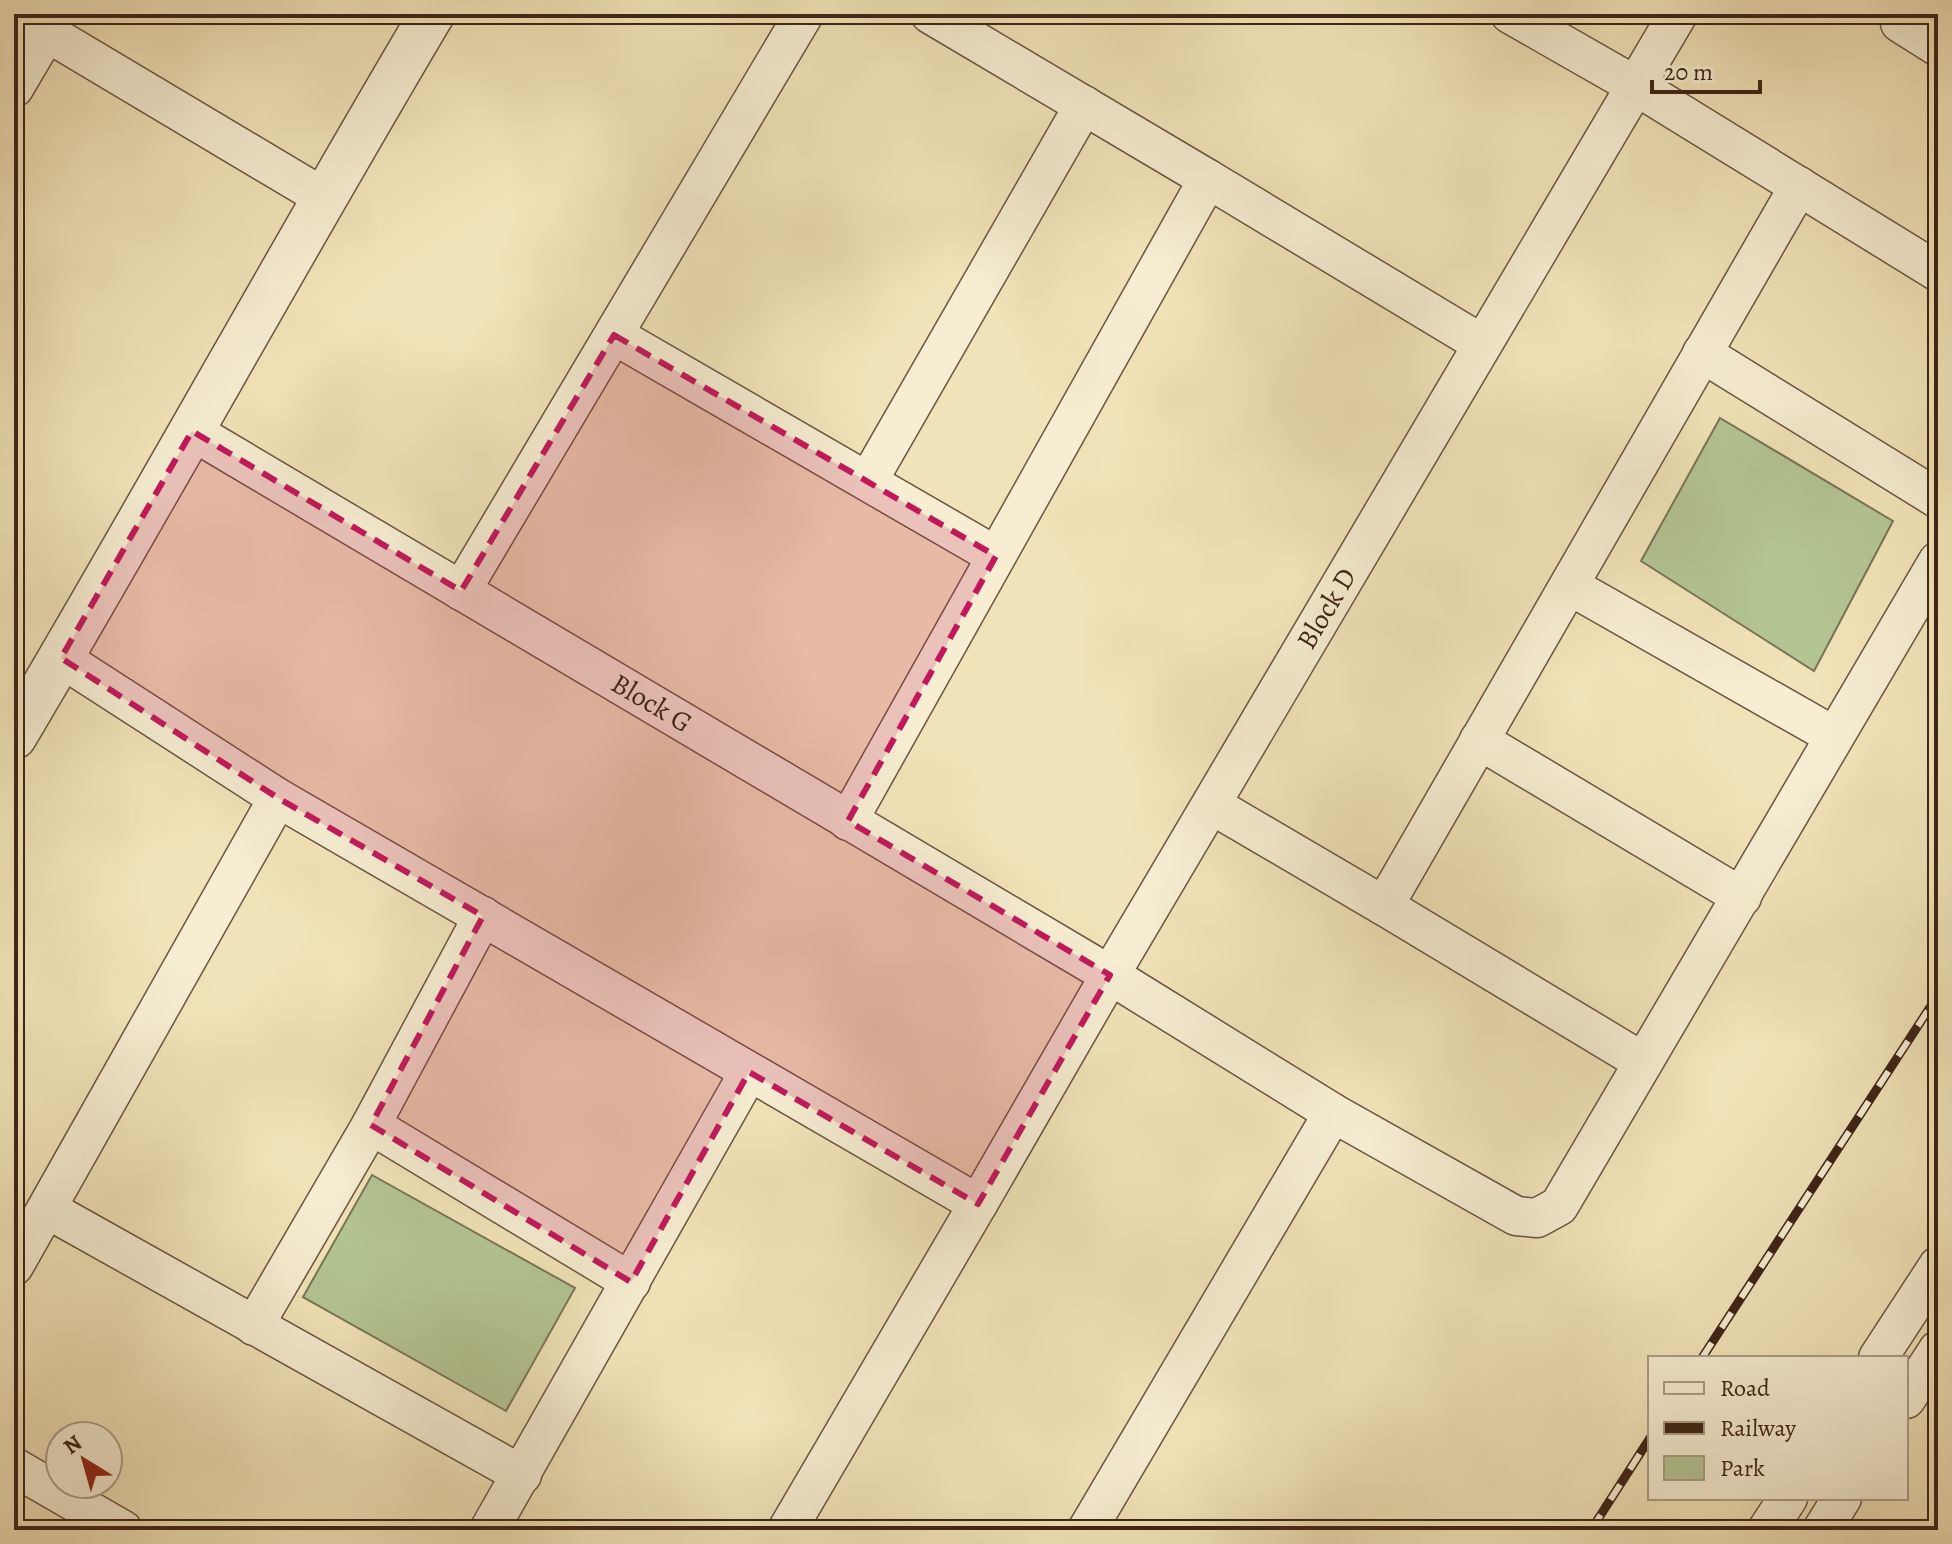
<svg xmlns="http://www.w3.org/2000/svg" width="1952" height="1544" font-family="Alegreya,serif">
<rect width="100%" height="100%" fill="#f1e3b9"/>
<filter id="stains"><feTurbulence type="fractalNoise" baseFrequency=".0025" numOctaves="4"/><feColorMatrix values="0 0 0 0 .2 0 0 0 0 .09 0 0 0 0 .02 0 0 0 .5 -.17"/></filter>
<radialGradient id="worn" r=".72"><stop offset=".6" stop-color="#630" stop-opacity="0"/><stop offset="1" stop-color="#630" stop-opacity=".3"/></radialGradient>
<!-- green -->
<path fill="#b4c594" stroke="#797556" stroke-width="2" d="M1720 418 1893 521 1814 671 1641 561Z
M372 1175 575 1288 506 1411 303 1297Z"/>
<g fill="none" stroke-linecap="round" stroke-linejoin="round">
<defs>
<g id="minor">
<path d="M16 14 323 197"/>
<path d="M1510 14 1636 86 1938 272"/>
<path d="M1900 23 1938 47"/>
<path d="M14 88 47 32"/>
<path d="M1208 179 1482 344"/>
<path d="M614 335 996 556"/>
<path d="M1702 353 1938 499"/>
<path id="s1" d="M192 431 1110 975 1333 1113 1516 1216 1537 1218 1559 1206 1938 561"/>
<path d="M868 481 1084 105"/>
<path d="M1570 586 1834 736"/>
<path d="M461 591 804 14"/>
<path d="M1479 740 1742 897"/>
<path d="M278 798 978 1204 787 1530"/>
<path d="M1212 805 1384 906 1799 186"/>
<path d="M848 821 1208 179 930 14"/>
<path d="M1384 906 1643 1062"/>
<path d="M371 1125 631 1282"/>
<path id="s2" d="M978 1204 1110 975 1678 14"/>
<path d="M47 1209 522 1475"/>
<path d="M14 1266 278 798 61 658"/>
<path d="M254 1326 371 1125 483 916"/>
<path d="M1878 1358 1938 1266"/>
<path d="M1906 1399 1938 1350"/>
<path d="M14 1467 123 1530"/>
<path d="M489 1530 749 1072"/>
<path d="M1087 1530 1333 1113"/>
<path d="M1767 1530 1788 1498"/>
<path d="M1822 1530 1842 1498"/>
</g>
<path id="tertiary" d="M14 737C156 498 290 253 432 14"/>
</defs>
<!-- minor casing -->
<use href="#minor" stroke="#6b5440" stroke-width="41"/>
<!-- tertiary casing -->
<use href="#tertiary" stroke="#6b5440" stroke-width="47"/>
<!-- minor -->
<use href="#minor" stroke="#f6edd2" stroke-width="38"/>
<!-- tertiary -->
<use href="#tertiary" stroke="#f6edd2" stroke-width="44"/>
<defs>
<path id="rail" d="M1702 1358 1938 995
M1591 1530 1650 1438"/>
</defs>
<!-- rail casing -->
<use href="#rail" stroke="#3e2517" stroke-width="9"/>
<!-- rail -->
<use href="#rail" stroke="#f6edd2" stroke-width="6" stroke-dasharray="18" stroke-linecap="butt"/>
</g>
<!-- marked area -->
<path fill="#c2185b" fill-opacity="0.2" stroke="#c2185b" stroke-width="6" stroke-dasharray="16 10" stroke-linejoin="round" d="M614 335 996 556 848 821 1110 975 978 1204 749 1072 631 1282 371 1125 483 916 278 798 61 658 192 431 461 591Z"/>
<g text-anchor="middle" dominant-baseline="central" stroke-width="6" stroke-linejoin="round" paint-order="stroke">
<!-- street labels -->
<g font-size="28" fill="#3e2517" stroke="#f6edd2">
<text stroke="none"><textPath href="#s2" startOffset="690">Block D</textPath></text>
<text stroke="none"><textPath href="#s1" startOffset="534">Block G</textPath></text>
</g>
</g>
<!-- margin -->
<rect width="1952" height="1544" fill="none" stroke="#f1e3b9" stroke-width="48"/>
<rect x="16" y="16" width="1920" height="1512" fill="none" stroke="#3e2517" stroke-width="4"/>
<rect x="24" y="24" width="1904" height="1496" fill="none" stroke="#3e2517" stroke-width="2"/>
<!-- legend -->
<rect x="1648" y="1356" width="260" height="144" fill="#f6edd2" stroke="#ac9d87" stroke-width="2"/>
<rect x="1664" y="1382" width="40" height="12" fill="#f6edd2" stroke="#ac9d87" stroke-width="2"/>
<text x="1720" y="1396" font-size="24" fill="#3e2517">Road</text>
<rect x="1664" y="1422" width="40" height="12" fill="#3e2517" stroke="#ac9d87" stroke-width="2"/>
<text x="1720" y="1436" font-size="24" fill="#3e2517">Railway</text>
<rect x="1664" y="1456" width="40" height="24" fill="#b4c594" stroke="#ac9d87" stroke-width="2"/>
<text x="1720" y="1476" font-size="24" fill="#3e2517">Park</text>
<!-- north arrow -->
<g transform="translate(84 1460) rotate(323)"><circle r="38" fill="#f6edd2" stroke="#ac9d87" stroke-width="2"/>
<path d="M0-6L14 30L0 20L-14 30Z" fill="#8f2418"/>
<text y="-12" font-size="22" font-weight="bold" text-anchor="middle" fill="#3e2517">N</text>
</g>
<!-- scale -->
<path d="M1652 80v12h108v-12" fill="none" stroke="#3e2517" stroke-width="4"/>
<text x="1664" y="80" font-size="24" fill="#3e2517" stroke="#f6edd2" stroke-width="6" paint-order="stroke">20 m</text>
<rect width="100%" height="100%" filter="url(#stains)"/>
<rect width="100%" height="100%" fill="url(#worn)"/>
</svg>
